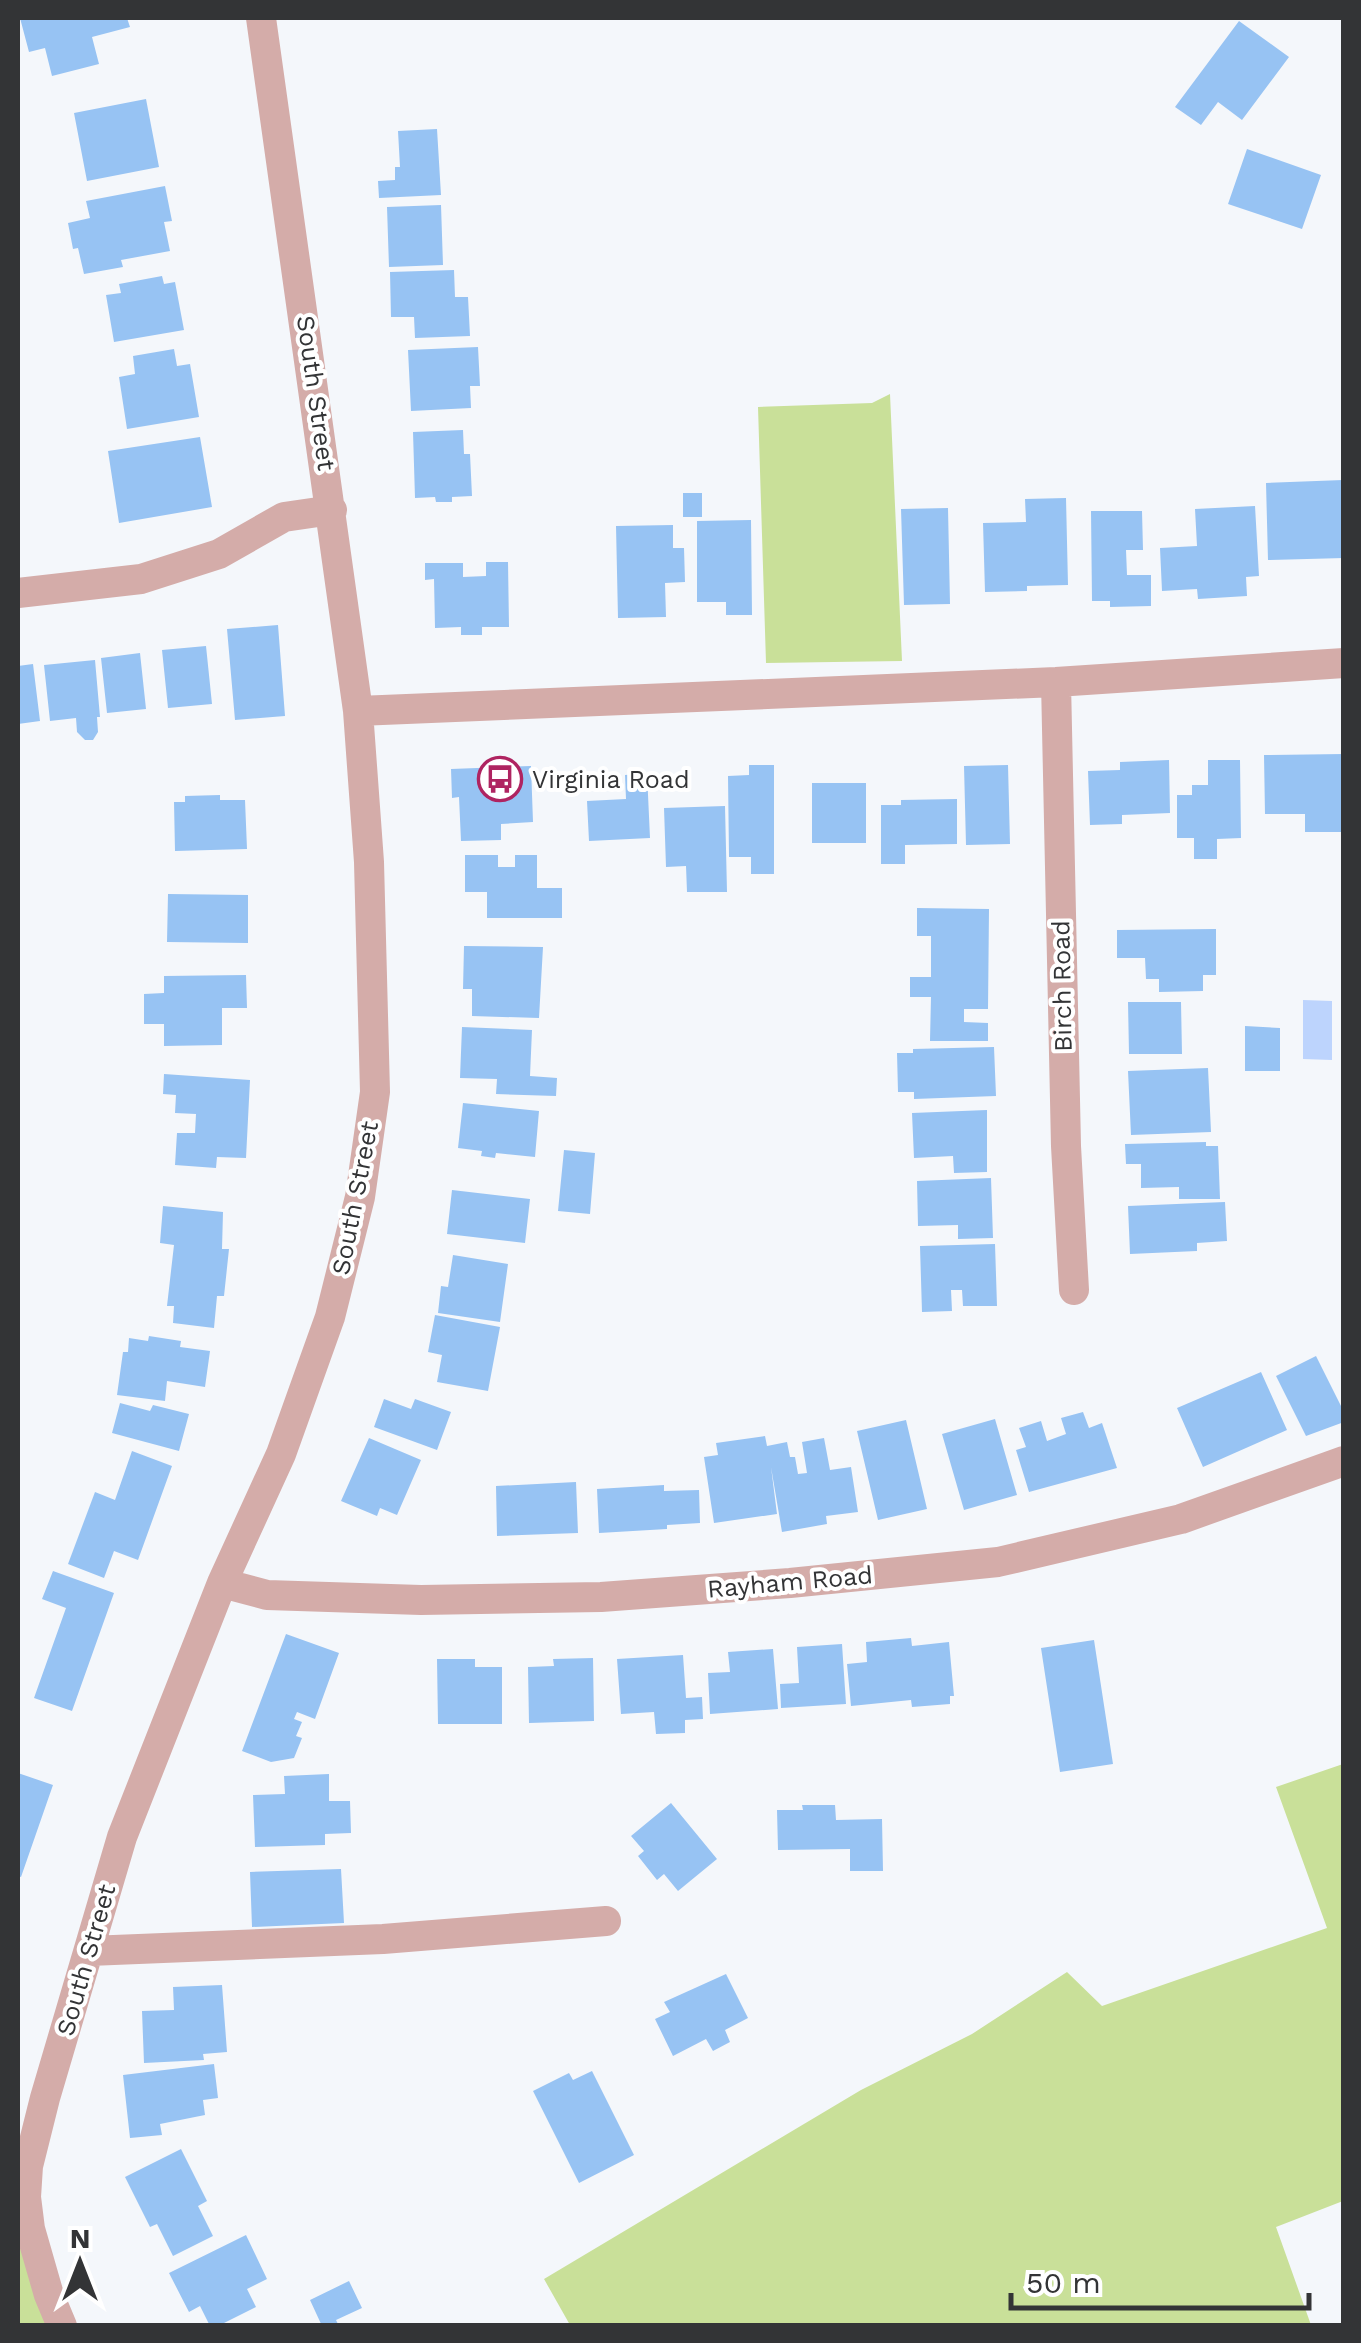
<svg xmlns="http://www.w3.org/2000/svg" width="1361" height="2343" font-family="'Work Sans',sans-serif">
<rect width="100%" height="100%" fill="#f4f7fb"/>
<!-- green -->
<path fill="#c9e099" d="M890 394 902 661 766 663 758 407 872 403Z
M1343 1764V2201L1276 2227 1311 2325H570L544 2279 861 2090 972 2034 1067 1972 1102 2006 1327 1928 1276 1787Z
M18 2149 48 2325H18Z"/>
<!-- water -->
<path fill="#bdd4fd" d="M1303 1000 1332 1001V1060L1303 1059Z"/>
<!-- building -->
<path fill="#97c3f3" d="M20 18H127L130 27 92 37 99 64 52 76 45 48 29 52Z
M1239 21 1289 57 1242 120 1218 102 1201 125 1175 107Z
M146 99 159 167 87 181 74 113Z
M437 129 441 195 379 198 378 181 395 180V167H400L398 131Z
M1247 149 1321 175 1302 229 1228 204Z
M165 186 172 221 164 222 170 251 121 260 123 267 84 274 78 248 73 249 68 223 90 218 86 201Z
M441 205 443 265 389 267 387 207Z
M454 270 455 297H468L470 336 415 338 414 317H391L390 272Z
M162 276 164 284 175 282 184 330 114 342 106 295 121 293 119 284Z
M478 347 480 386H470L471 408 411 411 408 350Z
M174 349 177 366 190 364 199 417 127 429 119 377 135 374 133 356Z
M463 430 464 454H470L472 496 452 497V502H436L435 497 415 498 413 432Z
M200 437 212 507 119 523 108 451Z
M1343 480 1344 558 1268 560 1266 483Z
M683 493H702V517H683Z
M1066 498 1068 585 1027 586V591L985 592 983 523 1026 522 1025 499Z
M1255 506 1259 576 1246 577 1247 596 1198 599 1197 589 1162 591 1160 548 1197 546 1195 509Z
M948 508 950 604 904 605 901 509Z
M1091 511H1142L1143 550H1126L1127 575H1151V606L1110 607V601H1092Z
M751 520 752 615H726V602H697V521Z
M673 525V548H684L685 582 665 583 666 617 618 618 616 526Z
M486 562H508L509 627H482V635H461V627L435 628 434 579 425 580V563H463V577L486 576Z
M278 625 285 716 235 720 227 629Z
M206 646 212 704 168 708 162 650Z
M140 653 146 709 107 713 101 658Z
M95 660 100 717H97L98 732 93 740H85L77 732 76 718 50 721 44 665Z
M33 664 40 721 18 724V666Z
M1344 754V832H1305V814H1265L1264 755Z
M1169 760 1170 813 1122 815V824L1090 825 1088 771 1120 770V762Z
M1208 760H1240L1241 838 1217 839V859H1194V838H1177V795H1192V785H1208Z
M749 765H774V874H751V857H729L728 776 749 775Z
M1008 765 1010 844 966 845 964 766Z
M531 766 533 822 501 824V840L461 841 459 797 452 798 451 769Z
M647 773 650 838 589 841 587 801 626 799 625 775Z
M812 783H866V843H812Z
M220 795V800H245L247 849 175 851 174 802H185V796Z
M957 799V844L905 845V864H881V805H901V800Z
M725 806 727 892H687L686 866 666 867 664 808Z
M465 855H498V867H515V855H537V888H562V918H487V892H465Z
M168 894 248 895V943L167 942Z
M917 908 989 909 988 1009H964V1022L988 1023V1041H930L931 997H910V977H931V936H917Z
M1216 929V975H1203V991L1159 992V979H1146L1145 958H1117V930Z
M464 946 543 947 539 1018 472 1016V989H463Z
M246 975 247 1008H222V1045L164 1046V1024H144V994L164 993V976Z
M1128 1002H1181L1182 1054H1129Z
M1245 1026 1280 1028V1071H1245Z
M462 1027 532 1030 530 1076 557 1078 556 1096 496 1094 497 1079 460 1078Z
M994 1047 996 1096 914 1099V1092H898L897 1053H913V1049Z
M1208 1068 1211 1132 1131 1135 1128 1071Z
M164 1074 250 1080 246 1158 217 1157 216 1168 175 1165 177 1133H195L196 1114 175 1113 176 1095 163 1094Z
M463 1103 539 1111 535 1157 496 1153 495 1158 481 1156 482 1151 458 1148Z
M987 1110V1172L954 1173 953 1156 914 1158 912 1113Z
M1206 1142V1146H1218L1220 1199H1179V1187L1141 1188V1164H1126L1125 1144Z
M564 1150 595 1153 590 1214 558 1211Z
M991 1178 993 1238 958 1239V1225L918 1226 917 1181Z
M452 1190 530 1199 525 1243 447 1234Z
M1225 1202 1227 1241 1197 1243V1251L1130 1254 1128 1206Z
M163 1206 223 1212 222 1249H229L224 1296H217L214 1328 173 1323 174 1306H167L174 1245 160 1243Z
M995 1244 997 1306H963L962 1290H951L952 1311 922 1312 920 1246Z
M453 1255 508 1264 500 1322 438 1313 441 1286 448 1287Z
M435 1315 500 1327 488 1391 437 1382 442 1355 428 1352Z
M149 1336 181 1341 180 1347 210 1351 205 1387 167 1381 165 1401 117 1395 123 1352H128L129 1338 148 1341Z
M1316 1356 1344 1412V1422L1306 1436 1276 1376Z
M1261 1372 1287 1430 1203 1467 1177 1408Z
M384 1399 411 1409 415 1399 451 1412 437 1450 374 1427Z
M120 1403 150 1411 153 1405 189 1414 179 1451 112 1433Z
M1083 1412 1089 1428 1102 1423 1117 1468 1029 1492 1016 1450 1026 1447 1019 1428 1041 1421 1047 1441 1066 1434 1061 1418Z
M995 1419 1017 1495 964 1510 942 1434Z
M906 1420 927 1509 878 1520 857 1431Z
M765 1436 767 1446 787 1442 790 1457H795L798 1474 807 1473 802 1442 824 1438 830 1470 851 1467 858 1512 826 1516 827 1524 782 1532 771 1467 777 1514 714 1523 704 1457 718 1455 716 1443Z
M369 1438 421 1460 397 1515 380 1508 377 1516 341 1501Z
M132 1451 172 1466 138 1560 114 1551 104 1578 68 1564 95 1492 115 1500Z
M576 1482 578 1533 497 1536 496 1486Z
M664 1485V1491L699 1490 700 1523 667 1525V1529L599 1533 597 1489Z
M53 1571 114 1593 72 1711 34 1698 66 1608 42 1599Z
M286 1634 339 1653 315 1719 297 1712 294 1719 302 1722 296 1736 302 1738 294 1758 271 1762 242 1751Z
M911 1638 912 1646 949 1642 954 1696H950V1704L912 1707 911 1700 851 1706 847 1664 867 1662 866 1642Z
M1094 1640 1113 1764 1060 1772 1041 1648Z
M842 1644 846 1704 781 1708 780 1684 799 1683 797 1647Z
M773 1649 778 1709 710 1714 708 1673 730 1672 728 1652Z
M683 1655 686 1698 702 1697 703 1719 685 1720V1733L656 1734 654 1712 621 1714 617 1659Z
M593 1658 594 1721 529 1723 528 1667 554 1666 553 1659Z
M437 1659H475V1667H502V1724H438Z
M18 1773 53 1785 21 1877 18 1876Z
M329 1774V1801H350L351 1833 325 1834V1845L255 1847 253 1795 285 1794 284 1776Z
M671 1803 717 1859 678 1891 664 1874 657 1880 638 1856 644 1851 631 1836Z
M802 1805H835L836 1820 882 1819 883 1871H850V1849L778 1850 777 1810H803Z
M341 1869 344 1923 252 1927 250 1872Z
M726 1974 748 2018 725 2030 730 2042 713 2051 706 2039 673 2056 655 2019 670 2012 664 2002Z
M222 1985 227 2052 203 2054 204 2060 144 2063 142 2011 174 2010 173 1987Z
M214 2064 218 2098 203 2100 205 2115 160 2124 162 2135 130 2138 123 2075Z
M592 2071 634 2155 579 2183 533 2091 569 2073 573 2080Z
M181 2149 207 2201 198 2206 213 2236 173 2256 157 2224 150 2227 125 2177Z
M246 2235 267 2279 247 2289 256 2307 218 2326H210L200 2306 189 2312 169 2273Z
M349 2281 362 2308 336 2320 339 2326H322L310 2300Z"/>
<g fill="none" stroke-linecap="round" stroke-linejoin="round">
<!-- minor -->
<path stroke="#d4aca9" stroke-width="30" d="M18 593 141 579 219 554 284 517 332 510
M1056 682 1066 1146 1074 1290
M358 711 1056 682 1344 663
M222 1583 267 1595 421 1600 601 1597 790 1583 998 1562 1181 1519 1344 1461
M89 1951 383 1939 606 1921
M62 2326 49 2295 30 2229 26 2197 28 2166 45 2098 122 1837 222 1583 281 1454 330 1317 360 1197 375 1092 369 862 358 711 261 18"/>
</g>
<!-- icons -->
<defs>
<symbol id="bus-ring" viewBox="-11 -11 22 22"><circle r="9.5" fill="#fff" stroke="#af2461" stroke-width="1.5"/><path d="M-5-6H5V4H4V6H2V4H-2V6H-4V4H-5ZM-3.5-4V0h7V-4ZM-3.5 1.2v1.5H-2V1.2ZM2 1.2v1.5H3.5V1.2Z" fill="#af2461"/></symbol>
</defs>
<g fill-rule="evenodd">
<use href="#bus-ring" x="475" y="754" width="50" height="50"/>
</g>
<g text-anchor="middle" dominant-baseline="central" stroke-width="8" stroke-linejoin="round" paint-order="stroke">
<!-- street labels -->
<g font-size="25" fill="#333436" stroke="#fff">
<text transform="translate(316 393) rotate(82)">South Street</text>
<text transform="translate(1062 986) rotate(-91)">Birch Road</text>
<text transform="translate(355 1198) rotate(-79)">South Street</text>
<text transform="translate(790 1582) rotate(-5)">Rayham Road</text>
<text transform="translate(86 1960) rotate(-74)">South Street</text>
</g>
<!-- poi labels -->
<g font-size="25" fill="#333436" stroke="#fff" text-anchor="start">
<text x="532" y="779">Virginia Road</text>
</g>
</g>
<!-- border -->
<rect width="1361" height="2343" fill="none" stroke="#333436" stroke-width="40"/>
<!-- north arrow -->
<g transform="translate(80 2263)" stroke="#ffffff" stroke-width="8" paint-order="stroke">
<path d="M0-8L18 38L0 25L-18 38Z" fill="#333436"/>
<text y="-15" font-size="28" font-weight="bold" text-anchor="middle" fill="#333436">N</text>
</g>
<!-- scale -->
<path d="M1011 2293v15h298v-15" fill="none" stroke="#333436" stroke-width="5"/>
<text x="1026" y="2293" font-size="30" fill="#333436" stroke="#ffffff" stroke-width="8" paint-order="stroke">50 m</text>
</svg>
